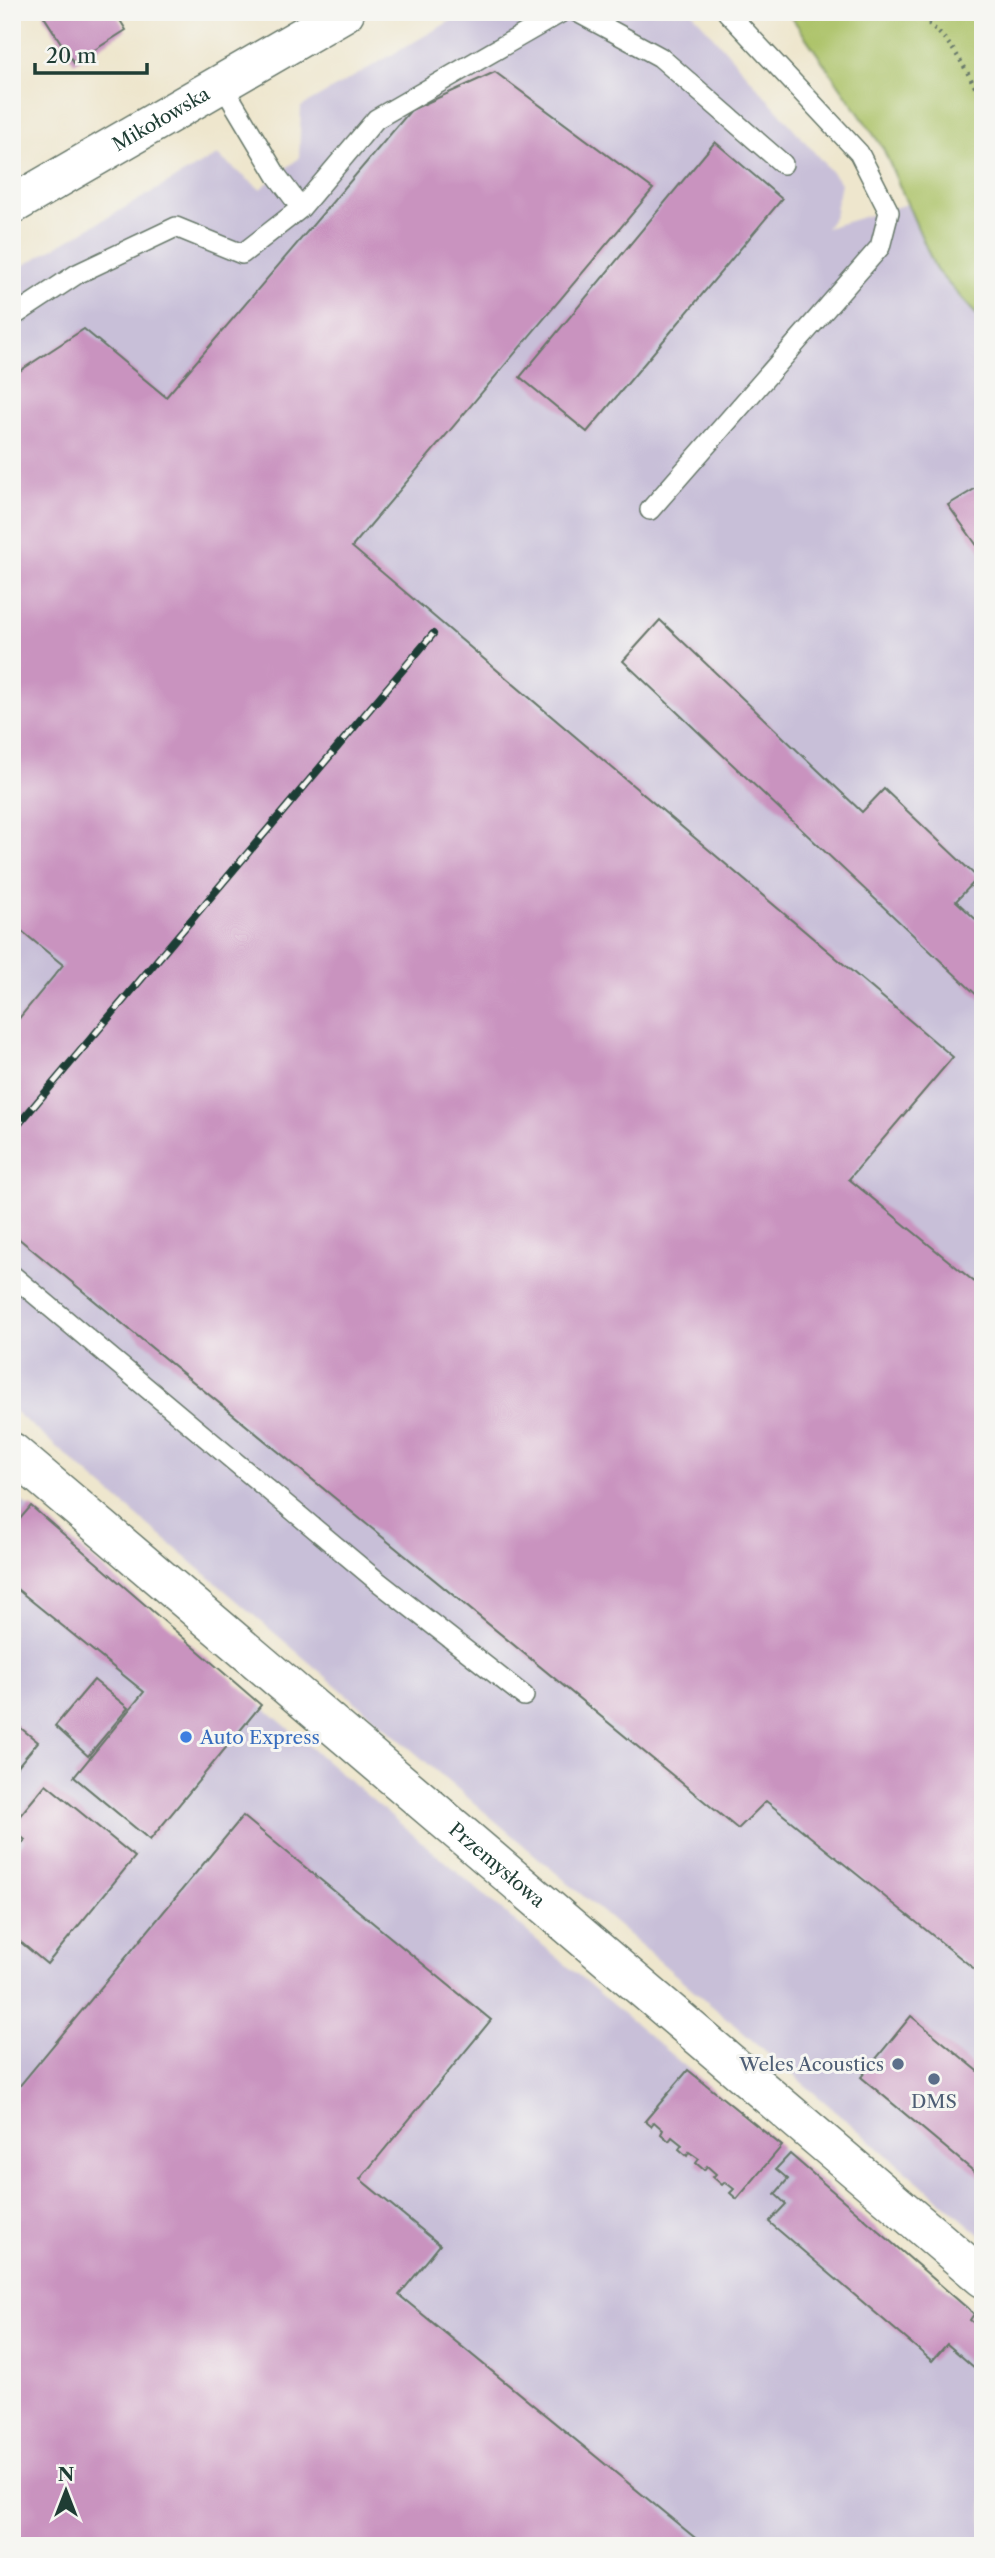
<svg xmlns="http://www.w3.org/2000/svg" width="995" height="2558" font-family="'Libre Caslon Text',serif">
<rect width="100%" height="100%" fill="#f6f6f2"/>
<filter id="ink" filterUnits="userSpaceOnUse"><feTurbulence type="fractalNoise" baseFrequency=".0143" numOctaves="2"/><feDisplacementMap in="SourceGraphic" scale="14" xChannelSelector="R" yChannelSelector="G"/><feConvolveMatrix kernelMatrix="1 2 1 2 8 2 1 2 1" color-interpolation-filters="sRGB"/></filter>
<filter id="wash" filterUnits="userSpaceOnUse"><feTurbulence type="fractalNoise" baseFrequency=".00686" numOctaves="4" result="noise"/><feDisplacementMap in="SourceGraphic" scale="28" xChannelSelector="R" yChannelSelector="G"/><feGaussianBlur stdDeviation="1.57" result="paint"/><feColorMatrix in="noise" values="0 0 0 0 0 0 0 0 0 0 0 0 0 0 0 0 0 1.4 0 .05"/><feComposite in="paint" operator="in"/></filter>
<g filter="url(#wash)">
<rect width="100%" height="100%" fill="#eee6cd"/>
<!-- industrial -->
<path fill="#c8bfd8" d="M466 12H692L841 183 834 217 826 228 907 204 936 270 983 322V2237L12 1409V272L217 155 260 189 299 158 301 107Z
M12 1493 983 2320V2546H12Z"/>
<!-- green -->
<path fill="#acc267" stroke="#66804e" stroke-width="2" d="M788 12H983V322L936 270 883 148Z"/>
<g id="blocks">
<!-- building -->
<path fill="#c993bf" d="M48 12H115L126 30 74 63 43 15Z
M495 72 653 189 352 547 953 1057 849 1179 983 1289V1976L766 1801 738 1829 12 1233V1027L63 965 12 923V376L84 329 166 397 411 110Z
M715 142 782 199 587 432 520 377Z
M983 484V554L948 505Z
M660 620 862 812 884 789 978 878 956 901 983 926V1001L623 661Z
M31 1506 261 1705 150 1840 74 1777 144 1692 12 1585V1528Z
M94 1680 128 1708 88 1756 55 1726Z
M12 1721 38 1742 12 1773Z
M46 1784 135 1857 47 1964 12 1935V1856L25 1840 12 1829V1825Z
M243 1816 491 2020 360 2179 440 2245 399 2295 705 2546H23L12 2537V2095Z
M911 2016 983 2075V2179L861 2077Z
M688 2070 782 2146 737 2199 730 2193 734 2189 725 2182 722 2185 713 2177 716 2174 707 2166 704 2170 696 2163 699 2159 689 2152 687 2156 679 2149 682 2145 672 2137 669 2141 661 2134 663 2130 654 2122 651 2126 645 2121Z
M790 2154 974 2314 970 2320 983 2330V2375L947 2344 932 2361 769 2222 786 2204 775 2194 788 2179 776 2169Z"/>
</g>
</g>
<g filter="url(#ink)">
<use href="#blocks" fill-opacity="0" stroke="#67786a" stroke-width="2"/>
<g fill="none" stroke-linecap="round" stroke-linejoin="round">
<defs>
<path id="service" d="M577 12 660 57 783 164
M301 208 376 119 562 12
M12 317 77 274 176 227 242 254 301 208 277 176 222 84
M650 510 880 247 889 212 859 153 727 12
M12 1275 376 1580 524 1696"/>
<g id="minor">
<path id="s1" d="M12 1452 983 2278"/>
</g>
<g id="secondary">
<path id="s2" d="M12 205 345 12"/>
</g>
</defs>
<!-- service casing -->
<use href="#service" stroke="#67786a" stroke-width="22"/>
<!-- minor casing -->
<use href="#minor" stroke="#67786a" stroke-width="41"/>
<!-- secondary casing -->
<use href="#secondary" stroke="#67786a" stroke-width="41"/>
<!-- path -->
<path stroke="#67786a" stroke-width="4.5" stroke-dasharray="2 5" stroke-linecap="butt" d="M777 12 783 19 803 12
M911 12C948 32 965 66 983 103"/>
<!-- service -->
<use href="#service" stroke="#fff" stroke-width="19"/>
<!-- minor -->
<use href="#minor" stroke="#fff" stroke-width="38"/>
<!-- secondary -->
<use href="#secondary" stroke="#fff" stroke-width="38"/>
<defs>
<path id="rail" d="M12 1132 433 634"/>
</defs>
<!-- rail casing -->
<use href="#rail" stroke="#1f3d34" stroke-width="8"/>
<!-- rail -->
<use href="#rail" stroke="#f6f6f2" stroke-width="5" stroke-dasharray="16" stroke-linecap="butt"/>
</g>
</g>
<!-- markers -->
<circle fill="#3f7fe0" stroke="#f6f6f2" stroke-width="2.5" cx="186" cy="1737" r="7"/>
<g fill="#5c6f8a" stroke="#f6f6f2" stroke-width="2.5">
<circle cx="898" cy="2064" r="7"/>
<circle cx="934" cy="2079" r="7"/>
</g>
<g text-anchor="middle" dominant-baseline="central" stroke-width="6" stroke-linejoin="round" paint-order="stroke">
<!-- street labels -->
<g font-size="19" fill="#1f3d34" stroke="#f6f6f2">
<text stroke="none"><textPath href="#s2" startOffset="172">Mikołowska</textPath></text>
<text stroke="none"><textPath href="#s1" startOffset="637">Przemysłowa</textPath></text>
</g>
<!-- shop labels -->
<g font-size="19" fill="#366cbe" stroke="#f6f6f2" text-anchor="start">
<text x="200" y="1737">Auto Express</text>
</g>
<!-- service labels -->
<g font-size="19" fill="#4e5e75" stroke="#f6f6f2" text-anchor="end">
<text x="884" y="2064">Weles Acoustics</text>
<text x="934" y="2101" text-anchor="middle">DMS</text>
</g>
</g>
<!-- margin -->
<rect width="995" height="2558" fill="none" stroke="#f6f6f2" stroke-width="42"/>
<!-- north arrow -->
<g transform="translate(66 2491)" stroke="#f6f6f2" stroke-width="5" paint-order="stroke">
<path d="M0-5L12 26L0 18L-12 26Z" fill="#1f3d34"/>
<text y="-10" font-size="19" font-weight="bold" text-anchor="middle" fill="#1f3d34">N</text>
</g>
<!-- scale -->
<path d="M35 63v10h112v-10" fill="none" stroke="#1f3d34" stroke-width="3.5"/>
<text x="46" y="63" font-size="21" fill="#1f3d34" stroke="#f6f6f2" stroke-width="5" paint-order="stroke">20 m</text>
</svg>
